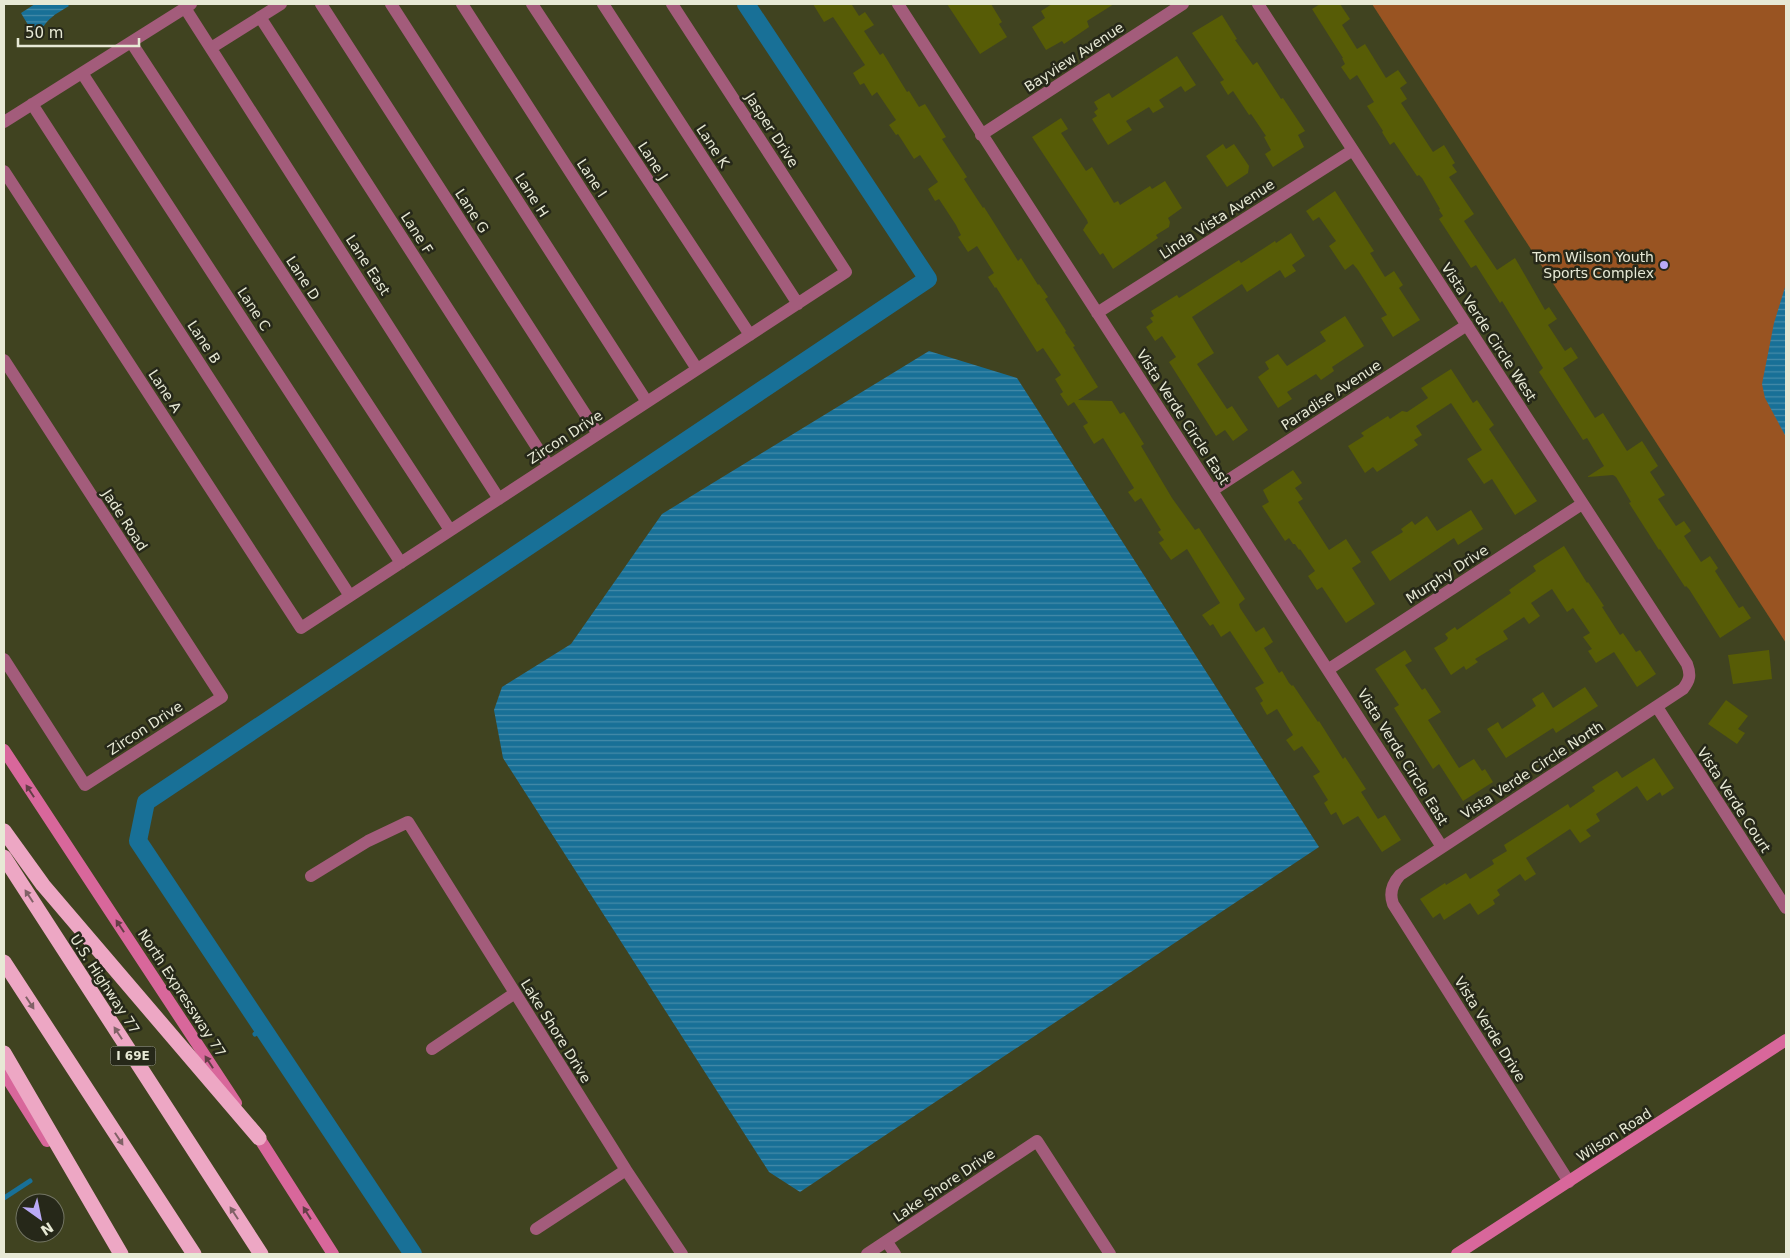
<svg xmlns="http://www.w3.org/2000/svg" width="1790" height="1258" font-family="'DejaVu Sans',sans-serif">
<defs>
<pattern id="water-rules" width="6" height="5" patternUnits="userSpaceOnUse" patternTransform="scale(1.25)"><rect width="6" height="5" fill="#187097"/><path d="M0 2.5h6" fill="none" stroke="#458ba9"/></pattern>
</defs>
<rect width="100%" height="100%" fill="#404320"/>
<!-- grass -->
<path fill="#995422" d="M1372 4H1786V643Z"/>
<!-- water -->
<path fill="url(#water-rules)" d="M35 4H67L69 6C63 10 56 13 51 18 43 24 45 31 31 30L21 13Z
M1786 284V437L1765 398 1762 384 1774 323Z
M929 351 1017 378 1319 847 800 1192 769 1172 503 758 494 710 502 687 571 644 662 514Z"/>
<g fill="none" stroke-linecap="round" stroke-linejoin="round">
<!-- stream -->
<path stroke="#187097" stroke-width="5" d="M255 1034 262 1029
M4 1198 30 1181"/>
<!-- canal -->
<path stroke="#187097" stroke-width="18" d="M413 1254 138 841 146 802 928 279 746 4"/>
</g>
<!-- building -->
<path fill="#575c06" d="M813 4H854L852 5 859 16 865 12 874 25 864 31 880 55 883 53 907 92 909 91 919 107 925 104 946 137 942 139 967 177 964 179 983 208 984 207 1018 261 1021 258 1038 285 1039 284 1048 297 1045 299 1066 331 1065 332 1075 346 1073 347 1098 387 1078 400 1112 401 1120 414 1124 412 1144 444 1141 446 1172 498 1195 530 1199 528 1245 599 1239 604 1240 608 1256 632 1264 627 1273 642 1264 648 1279 673 1282 671 1289 683 1292 686 1293 685 1318 722 1319 721 1343 759 1345 757 1366 789 1361 792 1378 819 1385 815 1401 840 1382 852 1358 816 1343 825 1336 812 1331 815 1324 803 1328 800 1313 776 1320 772 1302 746 1294 751 1286 740 1293 735 1277 709 1267 715 1260 703 1263 701 1255 688 1264 683 1230 631 1221 637 1213 624 1210 626 1202 615 1220 603 1187 549 1171 560 1159 543 1164 540 1158 532 1161 530 1141 498 1135 502 1128 492 1134 488 1103 438 1094 444 1083 426 1088 423 1074 402 1068 406 1060 394 1063 392 1055 379 1061 375 1043 348 1037 352 996 287 995 288 988 277 994 273 977 246 968 252 958 237 961 235 956 225 939 199 935 201 928 189 938 182 920 155 914 159 898 134 896 135 889 125 896 120 877 92 872 96 864 83 860 85 853 73 865 65 833 17 824 22Z
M947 4H991L1002 22 999 24 1007 37 980 54Z
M1052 4H1114L1087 21 1089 27 1064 44 1062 41 1046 50 1032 27 1045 18 1041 11Z
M1320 4H1340L1350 19 1342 25 1357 49 1365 44 1386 78 1398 70 1407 83 1400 88 1407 99 1401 103 1433 152 1444 145 1455 163 1452 165 1457 172 1449 177 1474 214 1464 221 1497 270 1515 258 1545 310 1549 307 1557 319 1548 325 1565 351 1571 347 1578 358 1563 368 1595 418 1603 413 1627 451 1642 441 1658 466 1650 472 1665 495 1658 499 1676 526 1684 521 1691 531 1684 536 1701 562 1710 556 1718 568 1715 571 1739 608 1743 606 1751 618 1720 638 1689 589 1686 586 1685 587 1660 549 1659 550 1629 503 1631 502 1616 477 1613 475 1587 477 1604 466 1587 438 1583 440 1539 372 1543 368 1502 301 1500 303 1476 265 1471 268 1439 219 1443 216 1439 210 1440 209 1422 178 1419 175 1417 176 1394 142 1390 145 1382 132 1383 131 1367 106 1374 102 1357 75 1350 80 1341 67 1345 64 1342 58H1343L1312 9Z
M1222 15 1237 39 1235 40 1253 65 1257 62 1281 99 1283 98 1305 131 1298 135 1304 147 1273 167 1265 154 1271 150 1264 137 1266 136 1251 114 1249 115 1233 91 1228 95 1220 82 1224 80 1192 33Z
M1177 56 1196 85 1185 92 1181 86 1159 100 1164 107 1153 113 1149 107 1126 121 1132 130 1108 145 1092 119 1097 116 1094 112 1098 109 1094 102 1109 93 1112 98Z
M1061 118 1068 129 1061 133 1086 171 1092 167 1114 203 1118 201 1120 205 1150 186 1152 189 1165 181 1182 208 1168 218 1170 222 1169 227 1156 235 1158 238 1113 269 1103 253 1100 255 1083 230 1086 225 1088 223 1087 220 1032 137Z
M1223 144 1226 149 1234 144 1249 166 1248 173 1227 187 1206 156Z
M1335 191 1374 251 1370 253 1385 277 1394 271 1403 285 1399 288 1420 320 1393 337 1381 318 1387 315 1358 270 1353 264 1345 270 1329 246 1336 241 1319 217 1313 221 1306 211Z
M1291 233 1305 256 1292 265 1296 271 1285 278 1280 270 1247 292 1242 284 1192 317 1214 353 1197 364 1227 409 1232 406 1248 430 1233 441 1225 430 1216 436 1169 362 1176 357 1162 336 1155 341 1146 327 1153 322 1150 318 1154 316 1151 311 1177 295 1179 298 1239 260 1241 263 1275 241 1276 243Z
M1345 316 1364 346 1332 367 1334 371 1321 380 1316 374 1287 392 1292 399 1278 408 1258 377 1269 369 1265 362 1278 354 1287 366 1326 341 1320 332Z
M1451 369 1473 403 1477 400 1494 425 1489 429 1537 501 1515 515 1492 479 1484 484 1467 459 1482 450 1451 403 1416 426 1422 435 1414 440 1418 445 1377 472 1373 467 1365 473 1348 446 1364 436 1361 433 1388 416 1390 419 1402 411 1407 412 1428 398 1421 388Z
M1293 470 1302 483 1295 488 1303 499 1298 502 1329 550 1346 539 1361 562 1352 568 1375 604 1346 623 1322 587 1317 590 1308 576 1315 571 1300 549 1299 550 1295 544H1293L1289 538 1285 541 1262 506 1269 502 1263 490Z
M1471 510 1483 529 1458 545 1454 538 1390 581 1371 552 1403 532 1401 529 1412 521 1415 525 1427 516 1437 531Z
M1564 546 1587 583 1588 582 1604 606 1602 607 1620 635 1623 633 1636 652 1640 650 1656 674 1637 687 1614 652 1596 663 1588 651 1592 649 1583 637 1590 633 1573 608 1567 612 1552 589 1531 603 1540 616 1529 624 1524 617 1503 631 1508 639 1475 659 1478 662 1466 670 1464 666 1451 675 1434 648 1446 641 1448 638 1445 634 1455 627 1457 630 1511 593 1509 590 1536 571 1533 566Z
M1405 650 1412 661 1405 665 1422 690 1425 688 1441 712 1428 720 1459 768 1474 759 1482 771 1485 769 1493 782 1463 801 1439 764 1433 769 1394 708 1399 705 1375 669Z
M1769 650 1772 679 1733 684 1728 655Z
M1585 687 1598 706 1556 733 1553 728 1506 758 1487 729 1498 722 1502 729 1523 715 1536 706 1532 699 1543 692 1553 708Z
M1726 700 1748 716 1738 729 1745 733 1737 744 1708 724Z
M1654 758 1674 788 1662 796 1660 792 1647 801 1637 786 1596 814 1600 821 1586 830 1591 836 1580 843 1570 829 1526 858 1536 874 1525 881 1520 874 1497 890 1500 895 1493 900 1495 904 1478 915 1470 903 1444 920 1440 913 1433 918 1420 899 1445 883 1446 885 1466 873 1470 879 1494 864 1492 860 1507 851 1504 845 1568 804 1570 808 1595 791 1592 787 1617 771 1622 778Z"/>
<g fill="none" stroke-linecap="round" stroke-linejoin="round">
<!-- street -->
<path stroke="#a35c7b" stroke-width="12" d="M191 4 185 8 499 499
M321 4 598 434
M391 4 647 402
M462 4 697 369
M532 4 750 335
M603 4 798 304
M898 4C1077 286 1263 565 1442 847
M1258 4 1687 664C1691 675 1690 680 1683 689L1400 875C1392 884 1389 893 1393 904L1569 1182
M260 17 549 466
M131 42 450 530
M211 48 281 4
M82 73 401 563
M32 104 350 596
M4 122 185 8
M981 135 1183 4
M4 171 301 628 846 272 672 4
M1097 313 1353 150
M4 360 222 697 85 785 4 659
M1213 490 1467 325
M1329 669 1582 504
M1657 707 1786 908
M311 876 368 841 408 822 626 1170 682 1254
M432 1049 515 993
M536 1229 626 1170
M887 1242 895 1254
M867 1254 1037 1141 1110 1254"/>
<!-- secondary -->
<path stroke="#d8679b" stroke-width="12" d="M4 750 236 1103
M4 1073 47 1141
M254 1130 333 1254
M1457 1254 1786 1040"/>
<!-- highway -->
<path stroke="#eda7c4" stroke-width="15" d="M4 831 43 885 259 1138
M4 857 261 1254
M4 962 194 1254
M4 1053 121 1254"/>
</g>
<!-- one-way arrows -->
<defs><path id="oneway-solid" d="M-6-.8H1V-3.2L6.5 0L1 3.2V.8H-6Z" transform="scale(1.25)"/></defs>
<g fill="#643e46">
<use href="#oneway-solid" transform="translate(30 791) rotate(-123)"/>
<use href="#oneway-solid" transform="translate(120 926) rotate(-123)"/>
<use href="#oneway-solid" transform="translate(209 1062) rotate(-123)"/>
<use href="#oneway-solid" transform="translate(307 1213) rotate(-122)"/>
</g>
<g fill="#806166">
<use href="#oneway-solid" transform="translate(29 896) rotate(-123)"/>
<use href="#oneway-solid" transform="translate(30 1003) rotate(57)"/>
<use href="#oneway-solid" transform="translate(118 1033) rotate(-123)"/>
<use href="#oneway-solid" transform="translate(119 1139) rotate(57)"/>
<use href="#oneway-solid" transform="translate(234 1213) rotate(-123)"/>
</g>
<!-- markers -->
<circle fill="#baaaf6" stroke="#262819" stroke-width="2" cx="1664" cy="265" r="5"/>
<g text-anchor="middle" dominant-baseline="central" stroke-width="5" stroke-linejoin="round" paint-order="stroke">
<!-- shield labels -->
<rect fill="#262819" stroke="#adaf9d" stroke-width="1" x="110.5" y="1046.5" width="45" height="19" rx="4"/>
<g font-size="12" font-weight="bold" fill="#e7e9d5">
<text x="133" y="1056">I 69E</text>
</g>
<!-- street labels -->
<g font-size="14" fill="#e7e9d5" stroke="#262819">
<text transform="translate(1074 57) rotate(-33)">Bayview Avenue</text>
<text transform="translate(772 130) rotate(57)">Jasper Drive</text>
<text transform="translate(713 146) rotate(57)">Lane K</text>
<text transform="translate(653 161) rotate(57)">Lane J</text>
<text transform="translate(592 178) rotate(57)">Lane I</text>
<text transform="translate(532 195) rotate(57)">Lane H</text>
<text transform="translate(472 211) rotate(57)">Lane G</text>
<text transform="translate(1217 219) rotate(-33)">Linda Vista Avenue</text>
<text transform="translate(417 233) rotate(57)">Lane F</text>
<text transform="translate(368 265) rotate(57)">Lane East</text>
<text transform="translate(303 278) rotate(57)">Lane D</text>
<text transform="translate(254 309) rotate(57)">Lane C</text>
<text transform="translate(1489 332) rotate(57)">Vista Verde Circle West</text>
<text transform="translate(204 342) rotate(57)">Lane B</text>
<text transform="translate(165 391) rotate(57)">Lane A</text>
<text transform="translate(1331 395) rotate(-33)">Paradise Avenue</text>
<text transform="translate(1183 417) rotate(57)">Vista Verde Circle East</text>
<text transform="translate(565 437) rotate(-33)">Zircon Drive</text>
<text transform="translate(125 520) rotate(57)">Jade Road</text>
<text transform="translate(1447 574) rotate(-33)">Murphy Drive</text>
<text transform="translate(145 728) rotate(-33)">Zircon Drive</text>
<text transform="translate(1403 757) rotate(58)">Vista Verde Circle East</text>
<text transform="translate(1532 770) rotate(-33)">Vista Verde Circle North</text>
<text transform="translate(1734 800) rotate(57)">Vista Verde Court</text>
<text transform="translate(105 984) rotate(57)">U.S. Highway 77</text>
<text transform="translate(182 993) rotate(57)">North Expressway 77</text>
<text transform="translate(1490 1029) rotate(58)">Vista Verde Drive</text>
<text transform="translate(556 1031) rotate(58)">Lake Shore Drive</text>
<text transform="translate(1614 1135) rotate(-33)">Wilson Road</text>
<text transform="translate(944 1185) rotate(-34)">Lake Shore Drive</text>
</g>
<!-- poi labels -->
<g font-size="14" fill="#e7e9d5" stroke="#262819" text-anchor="end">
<text x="1654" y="257">Tom Wilson Youth<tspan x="1654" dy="16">Sports Complex</tspan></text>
</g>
</g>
<!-- border -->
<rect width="1790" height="1258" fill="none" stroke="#e7e9d5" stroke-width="10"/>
<!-- north arrow -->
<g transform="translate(40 1218) rotate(147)"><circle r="24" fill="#262819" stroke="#737564"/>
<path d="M0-4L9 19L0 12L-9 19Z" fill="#baaaf6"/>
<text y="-8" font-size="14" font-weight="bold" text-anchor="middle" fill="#e7e9d5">N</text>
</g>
<!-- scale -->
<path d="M18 38v8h121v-8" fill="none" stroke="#e7e9d5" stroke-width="2.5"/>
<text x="25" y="38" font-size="15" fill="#e7e9d5" stroke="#262819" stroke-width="4" paint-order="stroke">50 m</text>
</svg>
